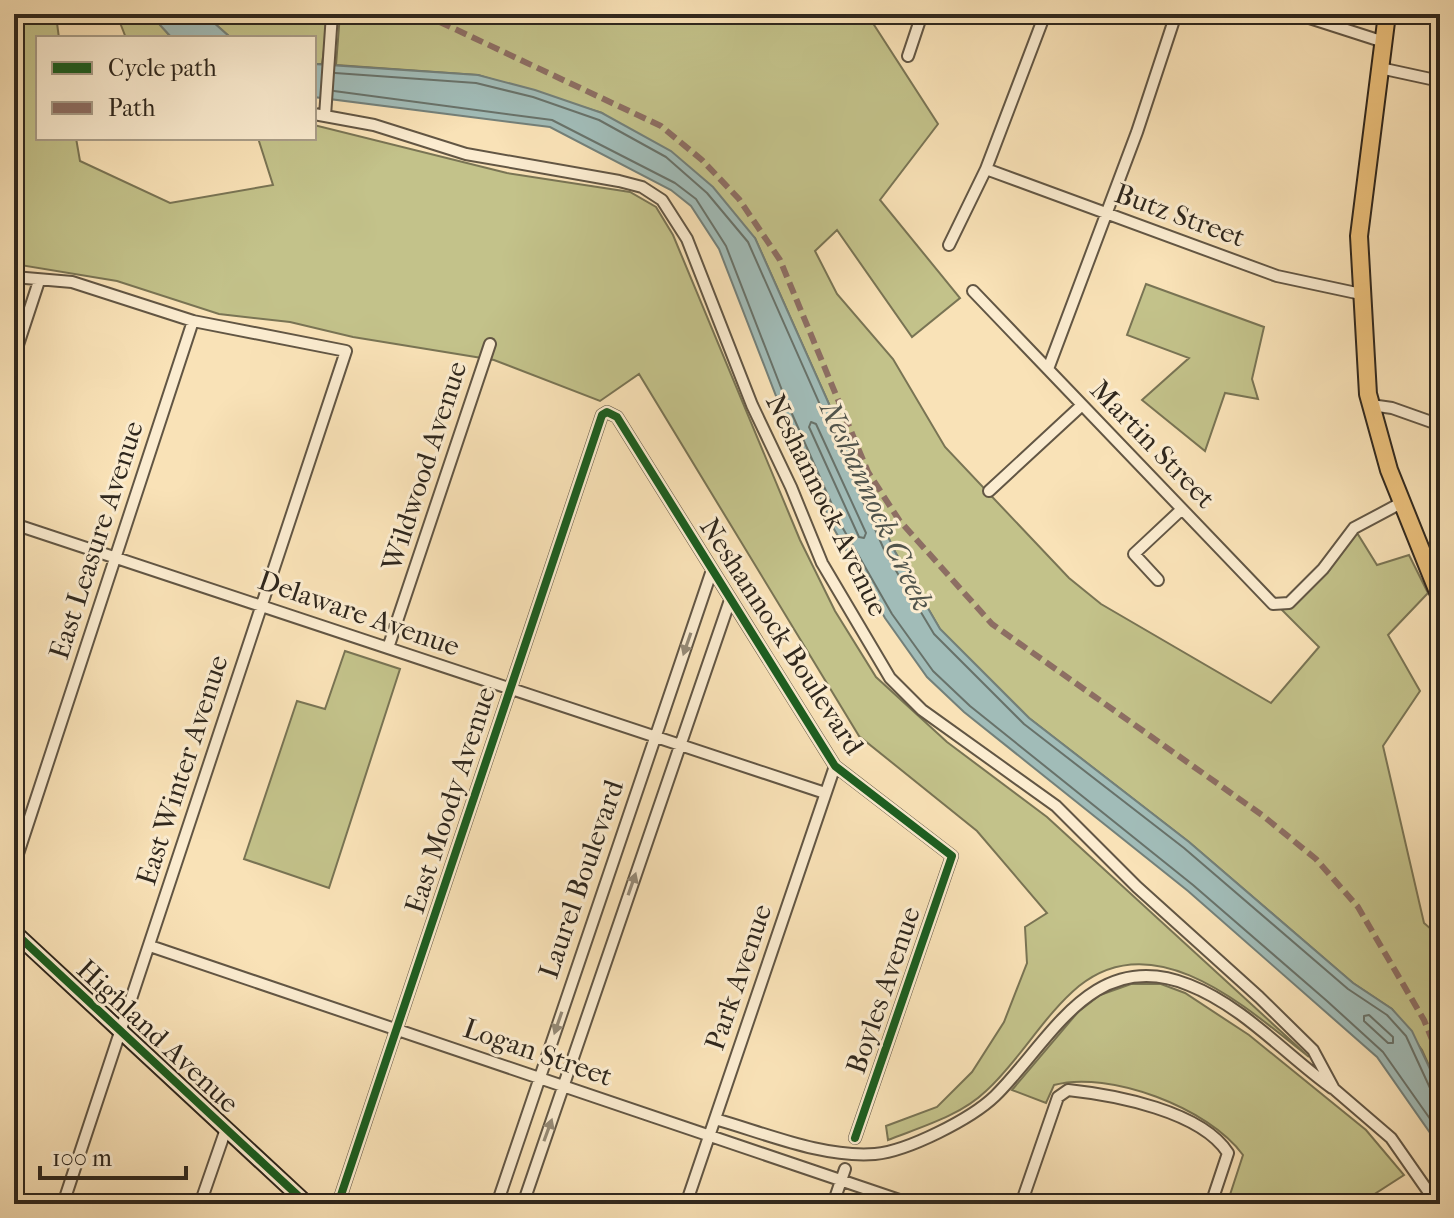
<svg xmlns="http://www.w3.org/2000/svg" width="1454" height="1218" font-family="'IM FELL French Canon',serif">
<rect width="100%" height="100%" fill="#f9e2b7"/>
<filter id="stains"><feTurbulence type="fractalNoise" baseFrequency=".0025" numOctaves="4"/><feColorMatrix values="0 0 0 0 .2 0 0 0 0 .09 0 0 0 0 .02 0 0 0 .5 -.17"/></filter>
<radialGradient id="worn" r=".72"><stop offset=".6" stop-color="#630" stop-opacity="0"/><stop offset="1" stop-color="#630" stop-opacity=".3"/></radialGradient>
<!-- green -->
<path fill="#c3c28a" stroke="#797454" stroke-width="2" d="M14 14H150L172 38H126L117 15 57 23 59 38H38V138H76L80 161 170 203 273 185 258 138H314V125L507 173 630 192 656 207 673 235 800 540 835 611 876 677 947 742 1047 817 1309 1057C1250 1011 1157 923 1079 986 1043 1016 1020 1060 986 1091 960 1116 921 1127 888 1140L886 1126 937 1107 972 1072 1004 1022 1027 963 1025 927 1047 913 977 831 859 736 639 374 600 401 494 360 353 337 290 322 219 314 117 281 14 264Z
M204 14H329L322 64H314V38H231Z
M340 14H867L938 124 880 200 960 298 912 337 837 230 815 251 837 294 893 359 945 447 1069 578 1101 604 1271 703 1319 647 1278 606H1284L1354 528 1377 565 1409 555 1428 593 1388 635 1420 691 1383 746 1424 923 1440 937V1090L1422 1050 1392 1009 1353 983 1189 842 1029 718 940 629 894 550 755 238 602 113 478 75 336 65Z
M1146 284 1264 327 1252 379 1258 399 1225 393 1205 451 1142 400 1189 358 1127 335Z
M345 651 400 669 329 888 244 859 297 701 325 709Z
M1131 984H1161L1185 993 1249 1035 1366 1130 1404 1175 1359 1204H1227L1243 1155C1209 1108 1109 1070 1054 1085L1046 1103 1012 1090 1078 1012 1100 995Z"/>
<!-- water -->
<path fill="#a1bcb8" stroke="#73807a" stroke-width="2" d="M150 14H204L231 38H172Z
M314 64 478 75 535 90 602 113 671 151 713 187 755 238 894 550 940 629 1029 718 1189 842 1353 983 1392 1009 1412 1031 1440 1090V1147L1377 1057 1188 891 964 712 927 677 885 618 834 529 778 401 719 249 691 206 671 190 550 127 314 97Z"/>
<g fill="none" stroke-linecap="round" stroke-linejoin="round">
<!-- shore -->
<path stroke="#68726a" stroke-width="2" d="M335 73 476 83 533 97 599 120 666 157 707 193 748 242 886 554 934 634 1024 724 1184 848 1348 989 1387 1015 1406 1036 1430 1088 1440 1092
M334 91 552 120 675 183 696 199 726 246 785 398 841 525 892 614 933 671 970 706 1193 885 1327 1001 1383 1052 1440 1133
M811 422 816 424 866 533 864 538 859 537 809 427Z
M1369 1015 1393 1037V1043H1388L1364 1021V1016Z"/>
<defs>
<path id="minor" d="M1297 14 1384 42
M908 56 922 14
M1380 68 1440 81
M314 114 374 125 466 154 619 181 642 187 662 200 687 239 752 405 791 487 822 563 890 678 922 710 1056 806 1137 887 1259 997 1313 1050 1334 1089 1391 1138 1437 1204
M325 116 332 14
M986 169 1277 276 1361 294
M949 245 986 169 1045 14
M14 277 72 282 193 321 346 351 63 1204
M973 291 1273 604 1289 603 1323 569 1354 528 1401 503
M14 357 39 281
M1048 369 1137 132 1176 14
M1371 405 1392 408 1440 425
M989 491 1082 405
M14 524 825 793
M1158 580 1134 554 1182 509
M388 648 490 344
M14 866 193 321
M150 946 911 1204
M715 1119C765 1133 822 1158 875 1154 908 1151 971 1119 995 1096 1050 1042 1092 946 1189 985 1243 1006 1286 1055 1332 1088
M200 1204 226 1129
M338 1204 602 415 607 412 617 417 835 766 952 856 855 1138
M497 1204 712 570
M523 1204 730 600
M686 1204 835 766
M833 1204 845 1169
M1021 1204 1058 1097 1068 1090C1115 1095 1201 1111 1228 1153L1211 1204"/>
<path id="secondary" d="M14 932 307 1204"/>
<path id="primary" d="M1387 14 1359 236 1368 394 1389 470 1440 597"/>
</defs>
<!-- minor casing -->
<use href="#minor" stroke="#625644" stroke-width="14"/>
<!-- secondary casing -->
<use href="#secondary" stroke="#2f271d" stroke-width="18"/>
<!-- primary casing -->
<use href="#primary" stroke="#2f271d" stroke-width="20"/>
<!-- minor -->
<use href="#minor" stroke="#fbecd0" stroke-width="10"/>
<!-- secondary -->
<use href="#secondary" stroke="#fbecd0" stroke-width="14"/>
<!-- primary -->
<use href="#primary" stroke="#ecc17c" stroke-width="16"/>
<!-- quiet -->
<path stroke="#8d6e63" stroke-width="6" stroke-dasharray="12 6" stroke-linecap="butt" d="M423 14 661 126 702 160 739 199 780 260 868 472 899 520 992 624 1262 815 1316 859 1358 907 1424 1020 1440 1059"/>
<defs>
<path id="cycleway" d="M14 932 307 1204
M338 1204 602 415 607 412 617 417 835 766 952 856 855 1138"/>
</defs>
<!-- cycleway casing -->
<use href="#cycleway" stroke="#fbecd0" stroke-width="13"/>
<!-- cycleway -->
<use href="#cycleway" stroke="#1b5e20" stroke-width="8"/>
</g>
<!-- one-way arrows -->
<defs><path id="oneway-solid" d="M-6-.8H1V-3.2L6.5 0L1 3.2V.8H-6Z" transform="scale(2)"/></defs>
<g fill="#958a76">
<use href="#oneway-solid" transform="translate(687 644) rotate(109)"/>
<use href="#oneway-solid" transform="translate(632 884) rotate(-71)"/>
<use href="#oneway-solid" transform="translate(558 1023) rotate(109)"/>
<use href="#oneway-solid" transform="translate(548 1130) rotate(-70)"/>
</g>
<g text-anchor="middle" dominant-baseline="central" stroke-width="6" stroke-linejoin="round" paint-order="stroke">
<!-- street labels -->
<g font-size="28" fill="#2f271d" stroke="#fbecd0">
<text transform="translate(1180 215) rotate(20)">Butz Street</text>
<text transform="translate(1153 444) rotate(46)">Martin Street</text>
<text transform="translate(424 466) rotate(-72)">Wildwood Avenue</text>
<text transform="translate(827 505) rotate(64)">Neshannock Avenue</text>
<text transform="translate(96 540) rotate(-72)">East Leasure Avenue</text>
<text transform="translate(359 613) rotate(19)">Delaware Avenue</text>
<text transform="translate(782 636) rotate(57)">Neshannock Boulevard</text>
<text transform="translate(182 770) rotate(-72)">East Winter Avenue</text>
<text transform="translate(450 800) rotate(-72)">East Moody Avenue</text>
<text transform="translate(581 879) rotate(-71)">Laurel Boulevard</text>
<text transform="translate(738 977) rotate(-71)">Park Avenue</text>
<text transform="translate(883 990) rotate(-71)">Boyles Avenue</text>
<text transform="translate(158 1036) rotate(43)">Highland Avenue</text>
<text transform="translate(538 1052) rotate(19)">Logan Street</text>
</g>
<!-- water labels -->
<g font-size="30" font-style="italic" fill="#51544c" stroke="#fbecd0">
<text transform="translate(876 506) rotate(65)">Neshannock Creek</text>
</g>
</g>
<!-- margin -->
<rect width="1454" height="1218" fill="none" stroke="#f9e2b7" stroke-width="48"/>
<rect x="16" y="16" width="1422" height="1186" fill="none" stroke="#2f271d" stroke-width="4"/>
<rect x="24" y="24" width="1406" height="1170" fill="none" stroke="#2f271d" stroke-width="2"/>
<!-- legend -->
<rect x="36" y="36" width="280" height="104" fill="#fbecd0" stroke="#a99d88" stroke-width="2"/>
<rect x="52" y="62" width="40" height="12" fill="#1b5e20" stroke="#a99d88" stroke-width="2"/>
<text x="108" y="76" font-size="24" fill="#2f271d">Cycle path</text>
<rect x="52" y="102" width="40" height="12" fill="#8d6e63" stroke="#a99d88" stroke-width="2"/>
<text x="108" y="116" font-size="24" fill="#2f271d">Path</text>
<!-- scale -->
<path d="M40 1166v12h146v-12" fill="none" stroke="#2f271d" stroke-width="4"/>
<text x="52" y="1166" font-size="24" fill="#2f271d" stroke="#fbecd0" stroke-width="6" paint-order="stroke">100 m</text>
<rect width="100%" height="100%" filter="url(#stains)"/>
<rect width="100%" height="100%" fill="url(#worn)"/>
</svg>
